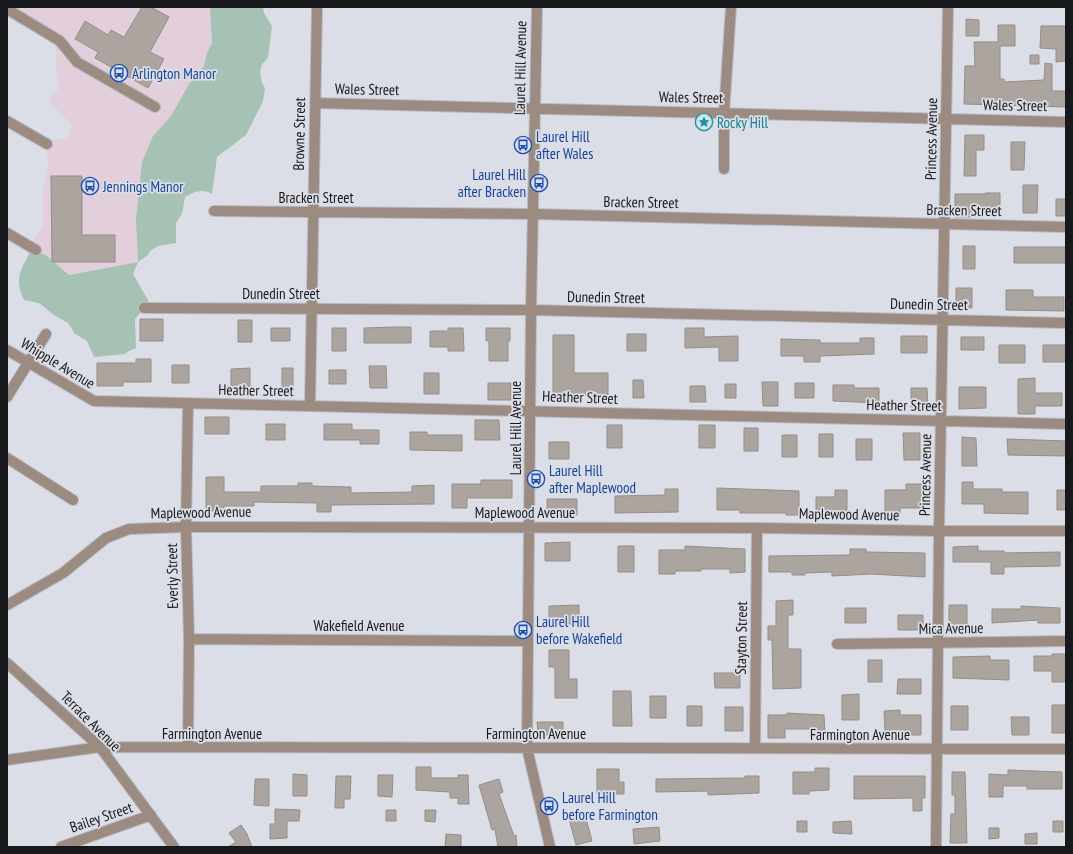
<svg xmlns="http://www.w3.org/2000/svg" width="1073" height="854" font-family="'PT Sans Narrow',sans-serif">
<rect width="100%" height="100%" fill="#dcdee7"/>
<!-- commercial -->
<path fill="#e3cedb" d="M14 7H210L212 43 207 53 204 66 189 84 171 116 153 136 137 245 138 262 69 275 47 256 32 249 30 245 43 224V188L48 168 47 147 41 141 68 138 72 125 50 103 51 97 57 91 59 85 57 82 55 39 10 13Z"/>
<!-- green -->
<path fill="#a5c2b4" d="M210 7H263L264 13 272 26 268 58 262 64 260 72 262 83 265 88 263 101 246 135 217 157 212 194C203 188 193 192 185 197L182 214 176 223V243L158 246 150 251 148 255 138 262 133 274 149 302 135 319 136 348 127 352 125 354 94 357 87 341 75 334 68 323 54 315 39 303 24 300C13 279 22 267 32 249L47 256 69 275 138 262 136 219 142 162 153 136 171 116 189 84 204 66 207 53 212 43Z"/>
<!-- building -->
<path fill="#aca49e" stroke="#958d87" d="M142 7H151L169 17 150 52 164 59 148 88 95 58 98 52 75 39 85 21 108 35 111 30 124 37Z
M966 19 979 20V36H966Z
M998 25H1015V46H1000V79H1004V82L1044 80 1045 63 1052 64V91H1066V107L964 104 965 66H975L974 42H998Z
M1041 26H1066V61L1056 62V49L1040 48Z
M1030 55H1039V64H1030Z
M965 135H984V150H976V176H964Z
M1011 142H1025L1024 170H1011Z
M51 176H82V235H115V262H52Z
M1023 185H1038L1037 213H1023Z
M985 193H1000V214L971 213V217H955V194H985Z
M1056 199H1066V216H1056Z
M963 246H975V269H963Z
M1014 247H1066V263H1014Z
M956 288H972V308H956Z
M1006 290H1033V297H1064V311L1006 310Z
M140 319H163V341H140Z
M238 320H252V342H238Z
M393 327H411V343H364V328Z
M271 328H290V341H271Z
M332 328H346V351H332Z
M448 328H463L464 351H448V347H430V331H448Z
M486 328H510V341H508V361H489V341H486Z
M685 328H704V337L738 336V361H719V347L685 348Z
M627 334H646V351H627Z
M553 335H574V373H608V395L553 396Z
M901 336H927V353H901Z
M961 337H984V350H961Z
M860 338H874V354L820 356V362H804V356H781V339L820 340V343H860Z
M999 345H1025V363H999Z
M1043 345H1066V362H1043Z
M136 359H151V382H123V386H97V363H136Z
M172 365H189V383H172Z
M369 366H386L387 388H370Z
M250 368V387H231V369Z
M282 368H293V390H282Z
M329 370H346V384H329Z
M424 373H439V394H424Z
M1035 378V393H1062V406H1035V414H1018V379Z
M633 380H643L644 398H633Z
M762 382H778V406H763Z
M488 383H511V400H488Z
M795 383H814V398H795Z
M725 384H736V398H725Z
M833 385H854V388H879V403L833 401Z
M690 386H705L706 402H690Z
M959 387H986V408L959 409Z
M911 388H927L928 411H911Z
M205 417H229V434H205Z
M475 420H499L500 440H475Z
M266 424H285V440H266Z
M324 424H352V430H379V444H360V440H324Z
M607 425H622V448H607Z
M699 425H715V448H699Z
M744 428H758V451H744Z
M410 432H427V435H462V451L410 450Z
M903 433H920V460H904Z
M819 434H833V457H819Z
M782 435H797V457H782Z
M962 437 976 438 977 466H962Z
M856 439H872V460H856Z
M1007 439 1066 441V456L1008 455Z
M549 442H569V459H549Z
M206 477H224V492H261V486H298V483H312V486L351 487V493L412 492V486L434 485V504L331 505V512H317V503L254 502V506H224V511H206Z
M481 480H512V498H467V508H452V484H481Z
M962 482H973V489H1002V492H1028V514L984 513V504H962Z
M906 484H922V508H900V514H885V490H906Z
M717 488 799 491V515H786V513H740V510H717Z
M665 489H678V512L615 513V496L665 495Z
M835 490H847V513H829V518H816V497H835Z
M1057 490H1066V510H1057Z
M547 499H577V515H547Z
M570 542V561H545V543Z
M618 546H634V572H618Z
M685 546 745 549V572L730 573V569H701V571H675V574H659V550H685Z
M978 546V551H1004V553L1060 552V566L1004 567V574H991V562H953V547Z
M850 549H866V552L925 553V577L871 574 832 576V572L805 573V575H792V572H769V556L850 555Z
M793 600V615H788V649H801V688L773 689 772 640H768V626H776V601Z
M579 605V624H549V606Z
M949 605H967V628H949Z
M1021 606 1060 608V623H1038V620L992 623V609H1021Z
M845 608H866V623H845Z
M898 615H923V630H898Z
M549 650H569V679H577V698H555V667H549Z
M1052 654H1066V682H1052V671H1034V656H1052Z
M990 656V660H1009V680L953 678V657Z
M868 660H882V682H868Z
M714 673H740V688H715Z
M898 679H921V694H897Z
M613 691H631L632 726H613Z
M859 694V720H842V695Z
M650 696H666V718H650Z
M1052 705H1066V733H1052Z
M687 706H702V726H687Z
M951 706H968V730H951Z
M725 707H743V731H725Z
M900 710V715H921V735H906V732H885L884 711Z
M787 713 824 715 825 737H810V729H785V738H768V715H787Z
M1011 717H1029V735H1012Z
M537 722H563V735H538Z
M416 767H431V778H458V775H468L469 804H458V798H450V792L416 790Z
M815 768H829V790L809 791V794H793V772H815Z
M597 769H619V782H624V794H597Z
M1008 770 1062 772V789H1027V786H1003V797H989V774L1008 775Z
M952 772H965L967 843H950L951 814H955V795H952Z
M293 774 307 775V796H293Z
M378 775H393L392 797 378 796Z
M336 776H351L350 799H344V808H335Z
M745 776H759V793L708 795V791L656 792V779L745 778Z
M854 776H925V798H922V811H913V798L854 799Z
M255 779H269V806L254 805Z
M499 779 503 792 499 794 514 836 516 835 517 847H498L495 829 492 830 479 785Z
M275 809 300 810 299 821H287V838L270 839V824H275Z
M386 810H396V821H386Z
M425 810H436L435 822 425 821Z
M584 811 592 841 576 845 568 815Z
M797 821H807V832H797Z
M851 821 852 834 833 833V822Z
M1053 821H1063V832H1053Z
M241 825 247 834 252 847H228L236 842 229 833Z
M659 827 660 841 634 844 633 829Z
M989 828H999V838L989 839Z
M1037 833V844H1025V834Z
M446 834 461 835V847H445Z"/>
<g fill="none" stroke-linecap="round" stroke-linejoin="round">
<defs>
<path id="minor" d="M537 7 531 310 527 748 550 847
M7 9 60 41 77 62 155 107
M315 103 1066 122
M7 121 47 144
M724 169V113L731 7
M214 211 533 214 1066 227
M7 233 36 250
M144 308 531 310 1066 323
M7 350 94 401 1066 424
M7 397 46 334
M310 405 317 7
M7 458 73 500
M7 605 63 573 106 538 129 529 186 527 757 528 939 531H1066
M189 639 528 641
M837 644 1066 641
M7 663 100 747 174 847
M188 747 189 639 186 527 188 404
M755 748 757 528
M7 760 100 747 1066 749
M61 847 151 815
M936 847 939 531 948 7"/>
</defs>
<!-- minor casing -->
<use href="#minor" stroke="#b9bac2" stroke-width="12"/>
<!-- minor -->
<use href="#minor" stroke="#9b8b81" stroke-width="10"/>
</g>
<!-- icons -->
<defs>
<symbol id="bus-ring" viewBox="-11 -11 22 22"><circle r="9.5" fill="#dcdee7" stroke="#1a4fb4" stroke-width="1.5"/><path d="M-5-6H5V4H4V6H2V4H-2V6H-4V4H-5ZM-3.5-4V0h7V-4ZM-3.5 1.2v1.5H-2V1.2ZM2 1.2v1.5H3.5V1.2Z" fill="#1a4fb4"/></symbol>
<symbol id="sight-ring" viewBox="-11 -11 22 22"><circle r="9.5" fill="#dcdee7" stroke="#0f9aa8" stroke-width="1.5"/><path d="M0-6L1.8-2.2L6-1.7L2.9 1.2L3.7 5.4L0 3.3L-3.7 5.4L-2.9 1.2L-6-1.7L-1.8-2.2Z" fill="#0f9aa8"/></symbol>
</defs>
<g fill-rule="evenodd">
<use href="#bus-ring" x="109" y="63" width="20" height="20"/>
<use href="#sight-ring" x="694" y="112" width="20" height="20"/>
<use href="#bus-ring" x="513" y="135" width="20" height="20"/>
<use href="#bus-ring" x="529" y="173" width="20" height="20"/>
<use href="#bus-ring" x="80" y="176" width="20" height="20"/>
<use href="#bus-ring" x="526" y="469" width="20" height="20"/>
<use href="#bus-ring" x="513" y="620" width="20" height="20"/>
<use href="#bus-ring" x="539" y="796" width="20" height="20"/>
</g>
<g text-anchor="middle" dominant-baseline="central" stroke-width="3.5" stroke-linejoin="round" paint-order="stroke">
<!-- street labels -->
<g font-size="15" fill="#17181b" stroke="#dcdee7">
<text transform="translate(520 68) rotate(-89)">Laurel Hill Avenue</text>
<text transform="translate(367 89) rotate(1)">Wales Street</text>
<text transform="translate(691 97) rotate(1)">Wales Street</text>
<text transform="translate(1015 105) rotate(1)">Wales Street</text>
<text transform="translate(299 134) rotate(-89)">Browne Street</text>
<text transform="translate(931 139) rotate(-89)">Princess Avenue</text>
<text x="316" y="197">Bracken Street</text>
<text transform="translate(641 202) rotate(1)">Bracken Street</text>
<text transform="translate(964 210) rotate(1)">Bracken Street</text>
<text x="281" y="293">Dunedin Street</text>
<text transform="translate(606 297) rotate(1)">Dunedin Street</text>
<text transform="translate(929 304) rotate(1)">Dunedin Street</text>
<text transform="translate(58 363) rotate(31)">Whipple Avenue</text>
<text transform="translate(256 390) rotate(1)">Heather Street</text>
<text transform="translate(580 397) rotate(2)">Heather Street</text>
<text transform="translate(904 405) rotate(1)">Heather Street</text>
<text transform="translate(515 428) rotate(-90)">Laurel Hill Avenue</text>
<text transform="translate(925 475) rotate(-89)">Princess Avenue</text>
<text transform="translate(201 512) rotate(-1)">Maplewood Avenue</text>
<text x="525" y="512">Maplewood Avenue</text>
<text transform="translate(849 514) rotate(1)">Maplewood Avenue</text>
<text transform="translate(172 576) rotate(-91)">Everly Street</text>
<text x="359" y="625">Wakefield Avenue</text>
<text transform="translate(951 628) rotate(-1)">Mica Avenue</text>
<text transform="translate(741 638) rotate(-89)">Stayton Street</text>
<text transform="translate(91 721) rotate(45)">Terrace Avenue</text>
<text x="212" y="733">Farmington Avenue</text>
<text x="536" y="733">Farmington Avenue</text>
<text x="860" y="734">Farmington Avenue</text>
<text transform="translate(101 817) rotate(-19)">Bailey Street</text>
</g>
<!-- transit labels -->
<g font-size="15" fill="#164399" stroke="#dcdee7" text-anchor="start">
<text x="132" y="73">Arlington Manor</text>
<text x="536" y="136">Laurel Hill<tspan x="536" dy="17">after Wales</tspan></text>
<text x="526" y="174" text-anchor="end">Laurel Hill<tspan x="526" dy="17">after Bracken</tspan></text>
<text x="103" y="186">Jennings Manor</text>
<text x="549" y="470">Laurel Hill<tspan x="549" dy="17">after Maplewood</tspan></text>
<text x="536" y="621">Laurel Hill<tspan x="536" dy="17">before Wakefield</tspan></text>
<text x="562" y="797">Laurel Hill<tspan x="562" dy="17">before Farmington</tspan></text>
</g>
<!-- culture labels -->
<g font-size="15" fill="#0d838f" stroke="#dcdee7" text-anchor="start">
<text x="717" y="122">Rocky Hill</text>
</g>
</g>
<!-- border -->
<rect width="1073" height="854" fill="none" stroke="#17181b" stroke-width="16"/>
</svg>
